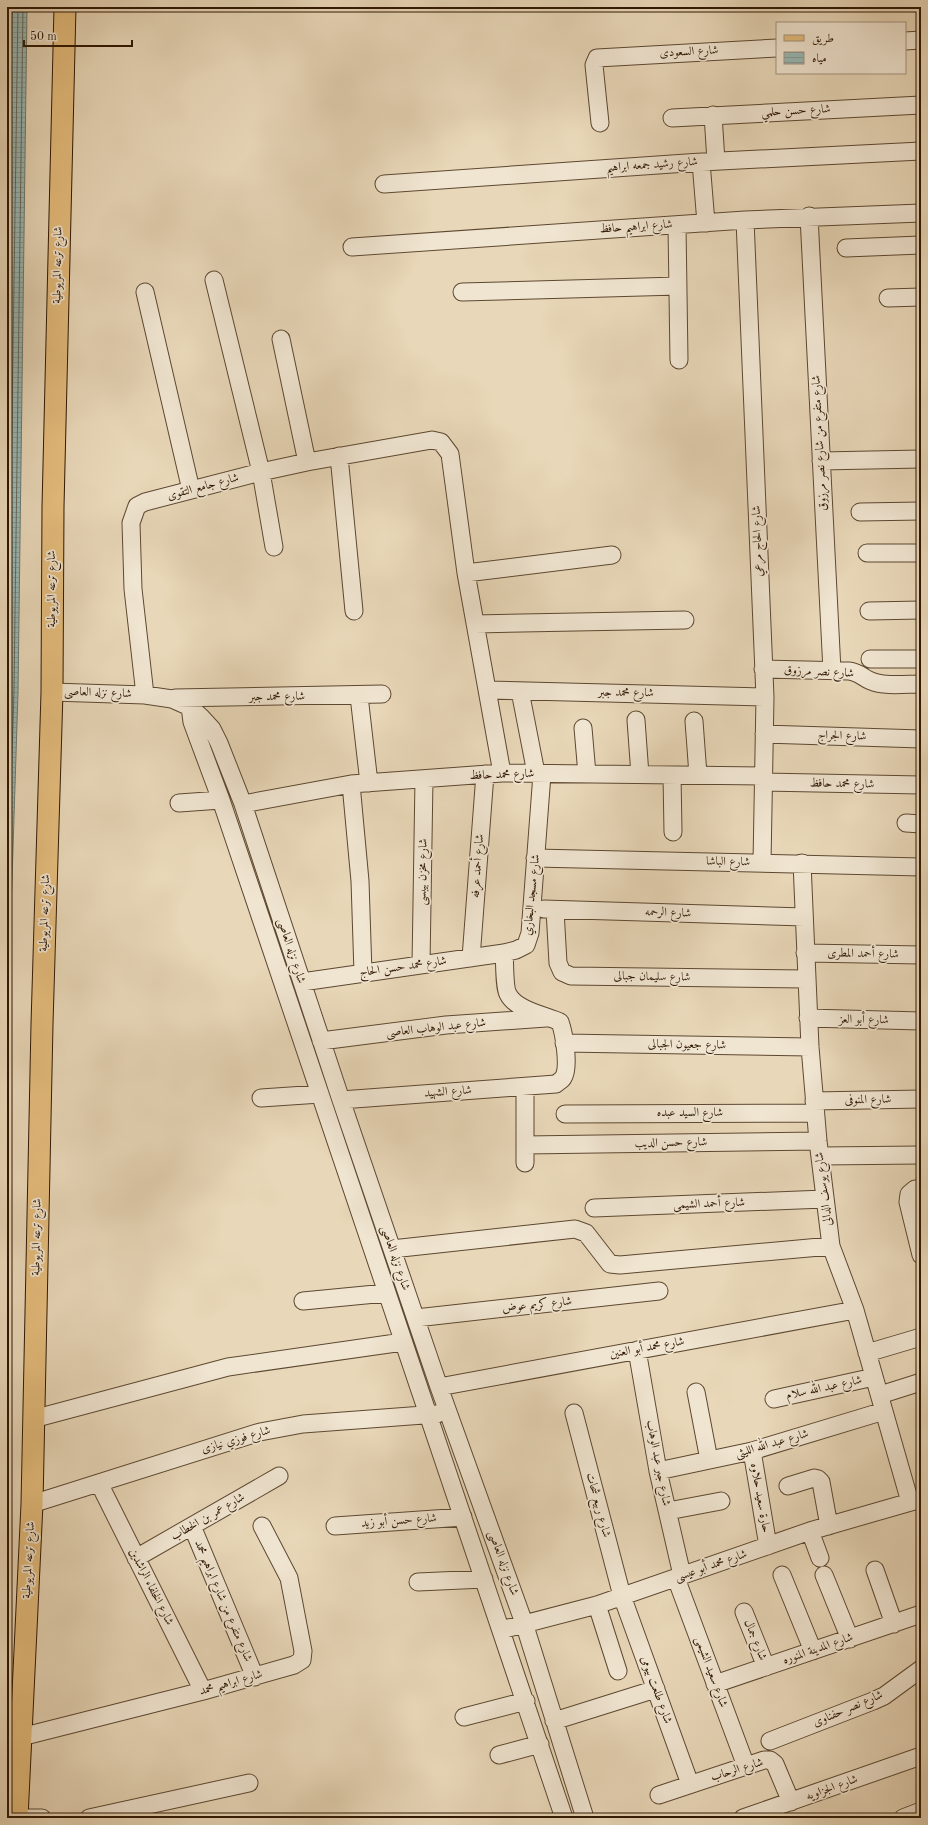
<svg xmlns="http://www.w3.org/2000/svg" width="928" height="1825" font-family="'Old Standard TT',Amiri,serif">
<defs>
<pattern id="water-rules" width="6" height="5" patternUnits="userSpaceOnUse"><rect width="6" height="5" fill="#98b8b5"/><path d="M0 2.5h6" fill="none" stroke="#839d9a"/></pattern>
</defs>
<rect width="100%" height="100%" fill="#e8d7b8"/>
<filter id="stains"><feTurbulence type="fractalNoise" baseFrequency=".005" numOctaves="4"/><feColorMatrix values="0 0 0 0 .2 0 0 0 0 .09 0 0 0 0 .02 0 0 0 .5 -.17"/></filter>
<radialGradient id="worn" r=".72"><stop offset=".6" stop-color="#630" stop-opacity="0"/><stop offset="1" stop-color="#630" stop-opacity=".3"/></radialGradient>
<!-- water -->
<path fill="url(#water-rules)" stroke="#6e786e" d="M7 7H27L18 692 7 1037Z"/>
<g fill="none" stroke-linecap="round" stroke-linejoin="round">
<!-- shore -->
<path stroke="#64685c" stroke-width="1" d="M7 420 12 7
M7 766 18 7
M7 916 14 691 23 7"/>
<defs>
<path id="minor" d="M905 41 921 40
M713 115 716 161
M672 118 921 105
M600 123 594 65 597 58 777 48
M701 162 706 223
M384 184 701 162 921 151
M809 216 832 671
M745 220 765 697 762 863
M677 225 679 360
M352 247 745 220 921 213
M846 248 921 245
M214 280 261 472 274 547
M145 292 191 490
M462 292 678 286
M888 298 921 297
M281 339 307 462
M339 456 354 611
M821 461 921 459
M860 512 921 511
M867 553H921
M466 573 612 555
M869 611 921 610
M475 624 685 620
M870 659H921
M763 669 849 671C859 672 863 678 871 681 885 687 906 684 921 684
M487 690 765 697
M520 691 536 773
M52 692 145 695 172 699 190 707 201 717 212 729 219 743 243 804 341 1100 439 1387 524 1623 585 1818
M145 695 133 589 131 523 137 506 145 502 261 472 307 462 432 440 441 442 450 454 466 573 502 773
M359 696 369 783
M175 698 382 694
M190 707 192 722 221 800 564 1818
M636 720 640 775
M694 721 698 775
M583 728 587 774
M764 734 921 739
M672 775 673 832
M763 782 921 785
M351 784 360 881 363 973
M179 803 221 800
M243 804 351 784 502 773 763 776
M906 823 921 824
M535 858 921 867
M802 863 810 1047 818 1141 831 1246 855 1310 910 1502
M544 909 804 917
M555 910 558 963 562 972 571 976 806 979
M805 953 921 955
M471 958 485 774
M421 965 424 779
M302 982 504 953 516 950 526 945 530 933 542 774
M808 1018 921 1021
M321 1041 446 1025 546 1018
M564 1043 810 1047
M525 1087V1163
M261 1098 320 1094
M341 1100 556 1084C558 1082 562 1080 563 1078 570 1068 564 1033 560 1022 544 1015 516 1010 508 994 504 987 505 962 504 953
M814 1101 921 1099
M565 1114 815 1113
M525 1145 818 1141
M820 1156 921 1155
M921 1189H915L909 1194 908 1202 921 1255
M594 1208 824 1199
M392 1249 575 1229 586 1233 610 1264 620 1265 831 1246
M303 1301 386 1293
M416 1318 659 1291
M637 1350 658 1471 682 1575
M867 1353 921 1337
M439 1387 855 1310
M696 1392 709 1460
M880 1395 921 1382
M774 1399 874 1377
M574 1413 622 1596 690 1784
M33 1419 228 1367 403 1342
M752 1451 768 1546
M658 1471 752 1451 884 1411
M99 1483 203 1691
M788 1486 814 1478 818 1479 821 1482 829 1526
M32 1504 260 1432 303 1424 437 1414
M668 1511 721 1501
M192 1526 255 1677
M335 1526 463 1517
M810 1531 820 1558
M136 1558 279 1476
M875 1570 894 1624
M782 1575 813 1651
M824 1575 850 1639
M676 1578 746 1766
M418 1582 484 1579
M597 1605 618 1671
M744 1612 766 1667
M501 1630 597 1605 810 1531 921 1499
M715 1684 921 1614
M464 1717 526 1701
M554 1721 656 1689
M21 1737 203 1691 294 1665 302 1660 303 1651 289 1578 262 1526
M770 1741 873 1701 884 1696 921 1669
M499 1755 540 1744
M659 1795 764 1760H770L775 1764 791 1802
M17 1818H42
M89 1818 249 1783
M743 1818 921 1756
M903 1818 921 1811"/>
<path id="major" d="M17 1818 32 1504 42 1024 52 692 53 507 65 7"/>
</defs>
<!-- minor casing -->
<use href="#minor" stroke="#5d4831" stroke-width="19"/>
<!-- major casing -->
<use href="#major" stroke="#2f1804" stroke-width="23"/>
<!-- minor -->
<use href="#minor" stroke="#f0e5d1" stroke-width="17"/>
<!-- major -->
<use href="#major" stroke="#e4bc7c" stroke-width="21"/>
</g>
<g text-anchor="middle" dominant-baseline="central" stroke-width="3.5" stroke-linejoin="round" paint-order="stroke">
<!-- street labels -->
<g font-size="12" fill="#2f1804" stroke="#f0e5d1">
<text transform="translate(689 52) rotate(-3)">شارع السعودى</text>
<text transform="translate(796 111) rotate(-3)">شارع حسن حلمي</text>
<text transform="translate(652 165) rotate(-4)">شارع رشيد جمعه ابراهيم</text>
<text transform="translate(636 227) rotate(-4)">شارع ابراهيم حافظ</text>
<text transform="translate(58 265) rotate(-89)">شارع ترعه المريوطية</text>
<text transform="translate(820 443) rotate(-93)">شارع متفرع من شارع نصر مرزوق</text>
<text transform="translate(203 487) rotate(-15)">شارع جامع التقوى</text>
<text transform="translate(758 541) rotate(-92)">شارع الحاج مرعي</text>
<text transform="translate(52 589) rotate(-90)">شارع ترعه المريوطية</text>
<text transform="translate(819 672) rotate(3)">شارع نصر مرزوق</text>
<text transform="translate(98 693) rotate(2)">شارع نزله العاصى</text>
<text transform="translate(626 693) rotate(1)">شارع محمد جبر</text>
<text transform="translate(277 697) rotate(-1)">شارع محمد جبر</text>
<text transform="translate(842 736) rotate(2)">شارع الجراج</text>
<text transform="translate(502 775) rotate(-2)">شارع محمد حافظ</text>
<text transform="translate(842 784) rotate(1)">شارع محمد حافظ</text>
<text transform="translate(728 862) rotate(1)">شارع الباشا</text>
<text transform="translate(478 866) rotate(-86)">شارع أحمد عرفه</text>
<text transform="translate(423 872) rotate(-89)">شارع مخزن بيبسى</text>
<text transform="translate(532 895) rotate(-84)">شارع مسجد البخاري</text>
<text transform="translate(45 913) rotate(-88)">شارع ترعه المريوطية</text>
<text transform="translate(668 913) rotate(2)">شارع الرحمه</text>
<text transform="translate(291 951) rotate(72)">شارع نزله العاصى</text>
<text transform="translate(863 954) rotate(1)">شارع أحمد المطرى</text>
<text transform="translate(403 967) rotate(-8)">شارع محمد حسن الحاج</text>
<text transform="translate(652 977) rotate(1)">شارع سليمان جبالى</text>
<text transform="translate(864 1020) rotate(1)">شارع أبو العز</text>
<text transform="translate(436 1028) rotate(-6)">شارع عبد الوهاب العاصى</text>
<text transform="translate(687 1045) rotate(1)">شارع جعيون الجبالى</text>
<text transform="translate(448 1092) rotate(-4)">شارع الشهيد</text>
<text transform="translate(868 1100) rotate(-1)">شارع المنوفى</text>
<text x="690" y="1113">شارع السيد عبده</text>
<text transform="translate(671 1143) rotate(-1)">شارع حسن الديب</text>
<text transform="translate(824 1189) rotate(-97)">شارع يوسف الدالى</text>
<text transform="translate(709 1204) rotate(-2)">شارع أحمد الشيمى</text>
<text transform="translate(37 1237) rotate(-89)">شارع ترعه المريوطية</text>
<text transform="translate(395 1258) rotate(71)">شارع نزله العاصى</text>
<text transform="translate(537 1305) rotate(-6)">شارع كريم عوض</text>
<text transform="translate(647 1348) rotate(-10)">شارع محمد أبو العنين</text>
<text transform="translate(824 1388) rotate(-12)">شارع عبد الله سلام</text>
<text transform="translate(236 1440) rotate(-16)">شارع فوزي نيازى</text>
<text transform="translate(772 1444) rotate(-16)">شارع عبد الله الليثى</text>
<text transform="translate(658 1463) rotate(79)">شارع جبر عبد الوهاب</text>
<text transform="translate(760 1498) rotate(80)">حارة سعيد حلاوه</text>
<text transform="translate(598 1505) rotate(75)">شارع ربيع شحات</text>
<text transform="translate(208 1517) rotate(-30)">شارع عمر بن الخطاب</text>
<text transform="translate(399 1521) rotate(-4)">شارع حسن أبو زيد</text>
<text transform="translate(29 1560) rotate(-87)">شارع ترعه المريوطية</text>
<text transform="translate(503 1563) rotate(70)">شارع نزله العاصى</text>
<text transform="translate(711 1566) rotate(-19)">شارع محمد أبو عيسى</text>
<text transform="translate(151 1587) rotate(63)">شارع الخلفاء الراشدين</text>
<text transform="translate(223 1601) rotate(67)">شارع متفرع من شارع ابراهيم محمد</text>
<text transform="translate(755 1640) rotate(68)">شارع جمال</text>
<text transform="translate(818 1649) rotate(-19)">شارع المدينة المنوره</text>
<text transform="translate(711 1672) rotate(70)">شارع سعيد الشيمى</text>
<text transform="translate(231 1683) rotate(-16)">شارع ابراهيم محمد</text>
<text transform="translate(656 1690) rotate(70)">شارع طلعت بيومى</text>
<text transform="translate(848 1709) rotate(-23)">شارع نصر حفناوى</text>
<text transform="translate(737 1770) rotate(-17)">شارع الرحاب</text>
<text transform="translate(832 1788) rotate(-20)">شارع الجزاويه</text>
</g>
</g>
<!-- margin -->
<rect width="928" height="1825" fill="none" stroke="#e8d7b8" stroke-width="24"/>
<rect x="8" y="8" width="912" height="1809" fill="none" stroke="#2f1804" stroke-width="2"/>
<rect x="12" y="12" width="904" height="1801" fill="none" stroke="#2f1804"/>
<!-- legend -->
<rect x="776" y="22" width="130" height="52" fill="#f0e5d1" stroke="#a3937f"/>
<rect x="784" y="35" width="20" height="6" fill="#e4bc7c" stroke="#a3937f"/>
<text x="812" y="42" font-size="12" fill="#2f1804">طريق</text>
<rect x="784" y="52" width="20" height="12" fill="url(#water-rules)" stroke="#a3937f"/>
<text x="812" y="62" font-size="12" fill="#2f1804">مياه</text>
<!-- scale -->
<path d="M24 40v6h108v-6" fill="none" stroke="#2f1804" stroke-width="2"/>
<text x="30" y="40" font-size="12" fill="#2f1804" stroke="#f0e5d1" stroke-width="3" paint-order="stroke">50 m</text>
<rect width="100%" height="100%" filter="url(#stains)"/>
<rect width="100%" height="100%" fill="url(#worn)"/>
</svg>
